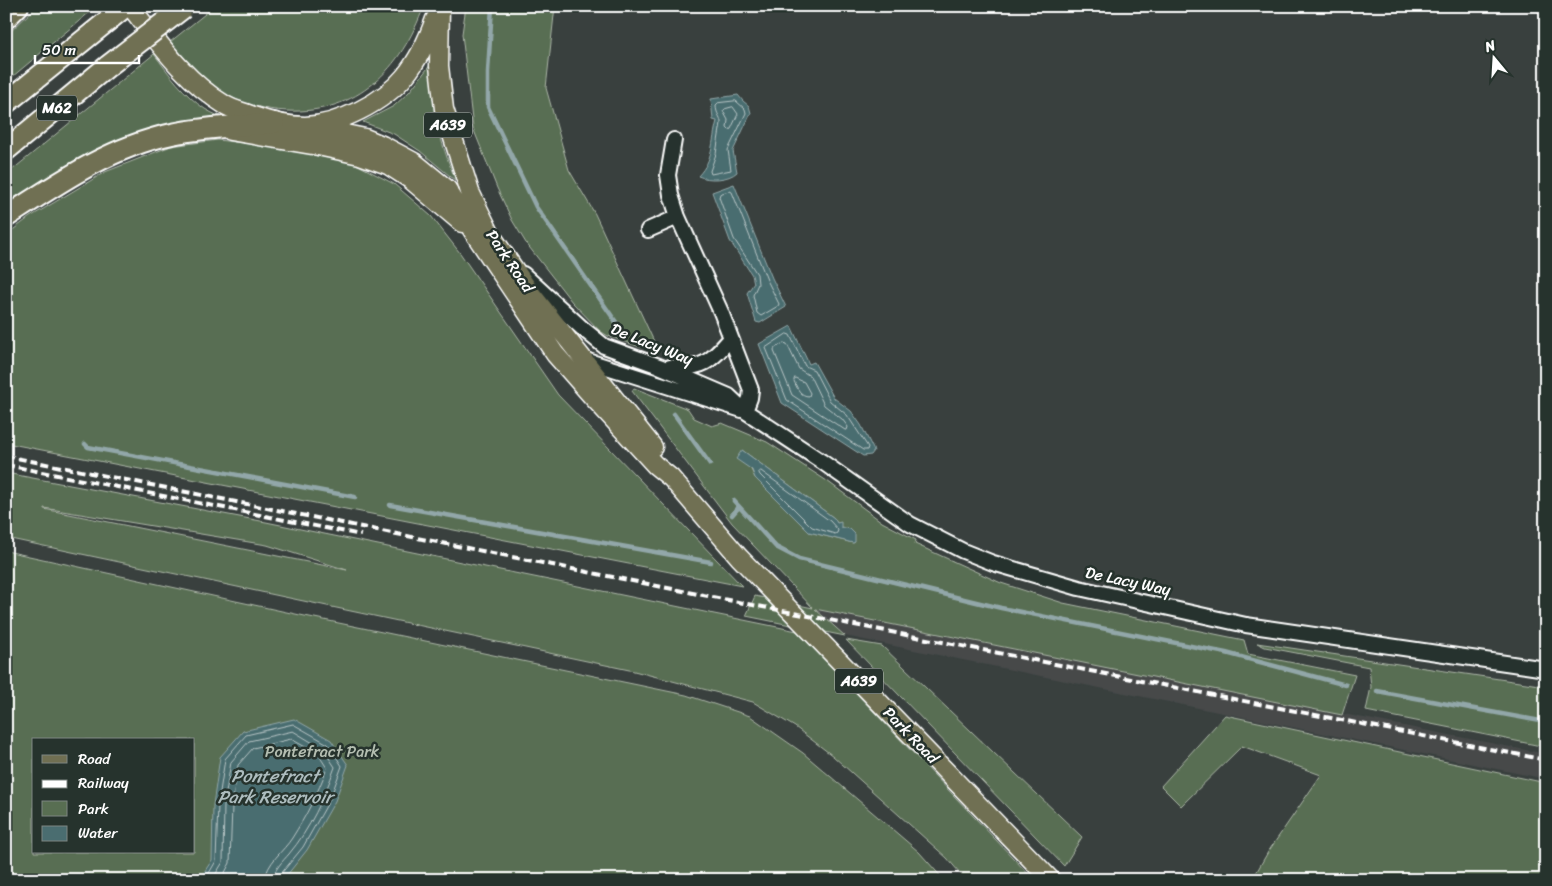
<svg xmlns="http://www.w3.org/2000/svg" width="1552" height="886" font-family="Sriracha,sans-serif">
<rect width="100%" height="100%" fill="#39403e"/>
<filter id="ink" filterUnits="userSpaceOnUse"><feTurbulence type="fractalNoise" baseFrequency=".02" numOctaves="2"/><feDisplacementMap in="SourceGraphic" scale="10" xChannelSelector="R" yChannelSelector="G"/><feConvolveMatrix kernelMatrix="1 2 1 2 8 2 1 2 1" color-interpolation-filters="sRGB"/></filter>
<g filter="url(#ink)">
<!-- built -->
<path fill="#46494a" d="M814 609 1546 754V779L845 636Z"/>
<!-- green -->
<path fill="#586e52" stroke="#acb6a8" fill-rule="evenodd" d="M37 6H97L6 82V36Z
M215 6H424C401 69 358 114 287 111 265 110 241 104 222 92 202 80 186 59 170 42Z
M466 6H555L546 88 569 170 595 214 657 348 640 347 608 336 600 331 572 302 547 270 526 243 512 220 497 188 473 128 462 34Z
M154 54C169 74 184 95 205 109 213 114 222 117 230 121L185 126 6 211V175Z
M431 64C432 109 439 140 456 181L420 151 394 134 363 122 394 106 409 92Z
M218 140 339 155 394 184 431 216 460 253 558 395 742 586 6 443V235L30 217 105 172 171 146Z
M634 388 688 409 694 418 712 426 722 423 767 442 827 481 882 522 916 540 915 544 1001 583 1063 603 1244 640 1248 654 1355 675 1342 715 815 609 845 636 746 616 755 596 813 608 732 523 632 391ZM742 450 834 518C839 527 848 534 855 542L853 543 809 532 755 478Z
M6 473 266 522 797 631 1034 880H966L947 858 833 756 795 727 753 702 634 671 6 538ZM44 508 267 545 347 570 44 509Z
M6 551 300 615 686 695 750 716 803 753 919 852 944 880H6ZM34 740H194V852H34Z
M846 640 882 646 1082 837 1064 866Z
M1257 643 1546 686V747L1366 711 1371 687 1369 667 1265 647Z
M1225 715 1546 783V880H1252L1268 852 1321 775 1242 746 1181 806 1161 786Z"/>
<!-- water -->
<path fill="#4a6d70" stroke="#92a7a9" d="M738 95 743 101 749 106 751 113 733 151 737 172C729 180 709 181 698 176 714 159 711 143 717 121L713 120 711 99Z
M734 184 772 278 786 307 760 323 756 322 747 293 754 283 752 275 730 241 712 192Z
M791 326 809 364 814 362 834 398 851 411 861 425 874 451 871 455 863 456 782 403 759 344Z
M742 450 834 518 837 523 841 522V527L850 529 855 534V542L853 543 809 532 755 478 752 470 736 459Z
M294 719 331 740 348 765 335 801 307 850 283 880H199L212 860 213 805 220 757 243 731Z"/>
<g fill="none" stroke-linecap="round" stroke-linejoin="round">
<!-- shore -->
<path stroke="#b7c5c6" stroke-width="1" d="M736 101 745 109 746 113 728 150 731 170 711 174 710 171 716 154 721 123C721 116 716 115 716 105L718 103Z
M733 107 738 114 731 129 729 130 727 128 728 120 723 111 725 109Z
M730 191 732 192 767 280 779 304 778 306 761 316 757 313 753 295 758 284 757 274 734 239 719 197 720 194Z
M787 334 790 335 805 366 814 370 830 401 847 415 868 447 867 450H863L787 400 766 348Z
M784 343 787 344 799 369 810 376 824 405 842 419 848 427 847 430H845L792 395 774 351 775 348Z
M795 378 804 382 810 393 809 396C800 396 797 388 794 381Z
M761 471 830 521 838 530 837 533 835 534 812 527 760 475 759 473Z
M205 880 216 861 218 805 225 759 246 735 293 724 328 744 342 766 330 799 303 847 280 875 279 880
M212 880 223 862 224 805 231 762 249 741 293 731 323 749 335 767C324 798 310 829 289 854 283 861 273 870 273 880
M221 880 230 863 232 806 238 765 253 748 291 739 318 754 327 768C318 793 306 816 292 838 284 851 266 863 265 880"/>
<!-- stream -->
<path stroke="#92a7a9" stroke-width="4.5" d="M492 6 488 72V107L536 207 625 335
M674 414 710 464
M85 444 88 447 355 497
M734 501 776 547 799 559 1001 608 1226 653 1346 685
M390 505 711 562
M732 515 739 507
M1377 691 1546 722"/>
<defs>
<path id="minor" d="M674 140 668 175 671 195 678 217 721 312 751 390 750 398 745 411
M648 230 678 217
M523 274 582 328 604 346 659 366 729 396 745 411 821 461 910 524 963 551 993 563 1079 588 1246 625 1546 669
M582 359 742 410
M670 367C703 370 710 362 731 338"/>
<path id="major" d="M130 6C159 43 184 80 225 105 233 110 244 112 253 116 270 122 287 126 305 126 339 125 384 102 405 76 419 59 428 39 435 19
M440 6 439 66 444 109 470 192 491 235 530 292 653 447
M306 126 365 138 382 145 414 162 447 189 474 233 555 354 591 395 655 465 671 478 739 557 1051 880
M230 131 318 146 360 155 388 165 411 180 462 223"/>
<path id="highway" d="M6 18 18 6
M6 103 126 6
M6 150 108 66
M6 217C58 183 110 147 172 134 205 127 240 126 274 123"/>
</defs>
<!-- minor casing -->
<use href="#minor" stroke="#fff" stroke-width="18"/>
<!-- major casing -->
<use href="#major" stroke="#fff" stroke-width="21"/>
<!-- highway casing -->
<use href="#highway" stroke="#fff" stroke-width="24"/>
<!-- minor -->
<use href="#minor" stroke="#26332d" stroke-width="14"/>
<!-- major -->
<use href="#major" stroke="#706f52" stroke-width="18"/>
<!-- highway -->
<use href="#highway" stroke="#706f52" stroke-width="20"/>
<!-- rail -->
<path stroke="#fff" stroke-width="4" stroke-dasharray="8 4" stroke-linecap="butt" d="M6 456 768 608 1546 760
M6 465 361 535"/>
<defs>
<path id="highway-bridge" d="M108 66 183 8"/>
</defs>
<!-- highway-bridge casing -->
<use href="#highway-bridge" stroke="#fff" stroke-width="24" stroke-linecap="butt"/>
<!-- highway-bridge -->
<use href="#highway-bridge" stroke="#706f52" stroke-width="20"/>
</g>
</g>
<g text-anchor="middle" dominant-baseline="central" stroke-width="5" stroke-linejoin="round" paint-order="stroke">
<!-- shield labels -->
<g fill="#26332d" stroke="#bec2c0" stroke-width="1">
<rect x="37" y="95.5" width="40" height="25" rx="4"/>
<rect x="424" y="112.5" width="48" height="25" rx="4"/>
<rect x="835" y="668.5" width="48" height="25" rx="4"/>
</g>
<g font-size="15" font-weight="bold" fill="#fff">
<text x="57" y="108">M62</text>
<text x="448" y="125">A639</text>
<text x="859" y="681">A639</text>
</g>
<!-- street labels -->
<g font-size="16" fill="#fff" stroke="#26332d">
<text transform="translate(510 261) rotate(56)">Park Road</text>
<text transform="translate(652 344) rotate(22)">De Lacy Way</text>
<text transform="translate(1128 581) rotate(12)">De Lacy Way</text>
<text transform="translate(911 735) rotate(46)">Park Road</text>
</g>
<!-- park labels -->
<g font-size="16" fill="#b4beb1" stroke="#26332d">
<text x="322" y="751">Pontefract Park</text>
</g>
<!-- water labels -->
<g font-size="18" font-style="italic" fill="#aebdbf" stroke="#26332d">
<text x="275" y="776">Pontefract<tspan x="275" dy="21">Park Reservoir</tspan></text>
</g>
</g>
<!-- margin -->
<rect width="1552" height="886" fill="none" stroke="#26332d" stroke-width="25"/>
<rect x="12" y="12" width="1527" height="861" fill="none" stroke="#fff" stroke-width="2" filter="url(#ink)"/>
<!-- legend -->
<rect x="32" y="738" width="162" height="115" fill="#26332d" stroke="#7d8581"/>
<rect x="42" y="755" width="25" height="8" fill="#706f52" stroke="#7d8581"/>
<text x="78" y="764" font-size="15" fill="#ffffff">Road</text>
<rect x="42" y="780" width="25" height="8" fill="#ffffff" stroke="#7d8581"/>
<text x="78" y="788" font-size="15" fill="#ffffff">Railway</text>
<rect x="42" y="801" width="25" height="15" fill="#586e52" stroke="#7d8581"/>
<text x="78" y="814" font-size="15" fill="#ffffff">Park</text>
<rect x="42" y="826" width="25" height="15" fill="#4a6d70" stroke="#7d8581"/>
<text x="78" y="838" font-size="15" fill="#ffffff">Water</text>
<!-- north arrow -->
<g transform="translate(1494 58) rotate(342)" stroke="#26332d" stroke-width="4" paint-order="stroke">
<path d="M0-4L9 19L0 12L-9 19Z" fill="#ffffff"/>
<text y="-8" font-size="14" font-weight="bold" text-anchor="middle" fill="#ffffff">N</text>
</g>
<!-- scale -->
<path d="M35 55v8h104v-8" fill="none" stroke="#ffffff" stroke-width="2.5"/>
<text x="42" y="55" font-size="15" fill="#ffffff" stroke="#26332d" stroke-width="4" paint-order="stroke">50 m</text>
</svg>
